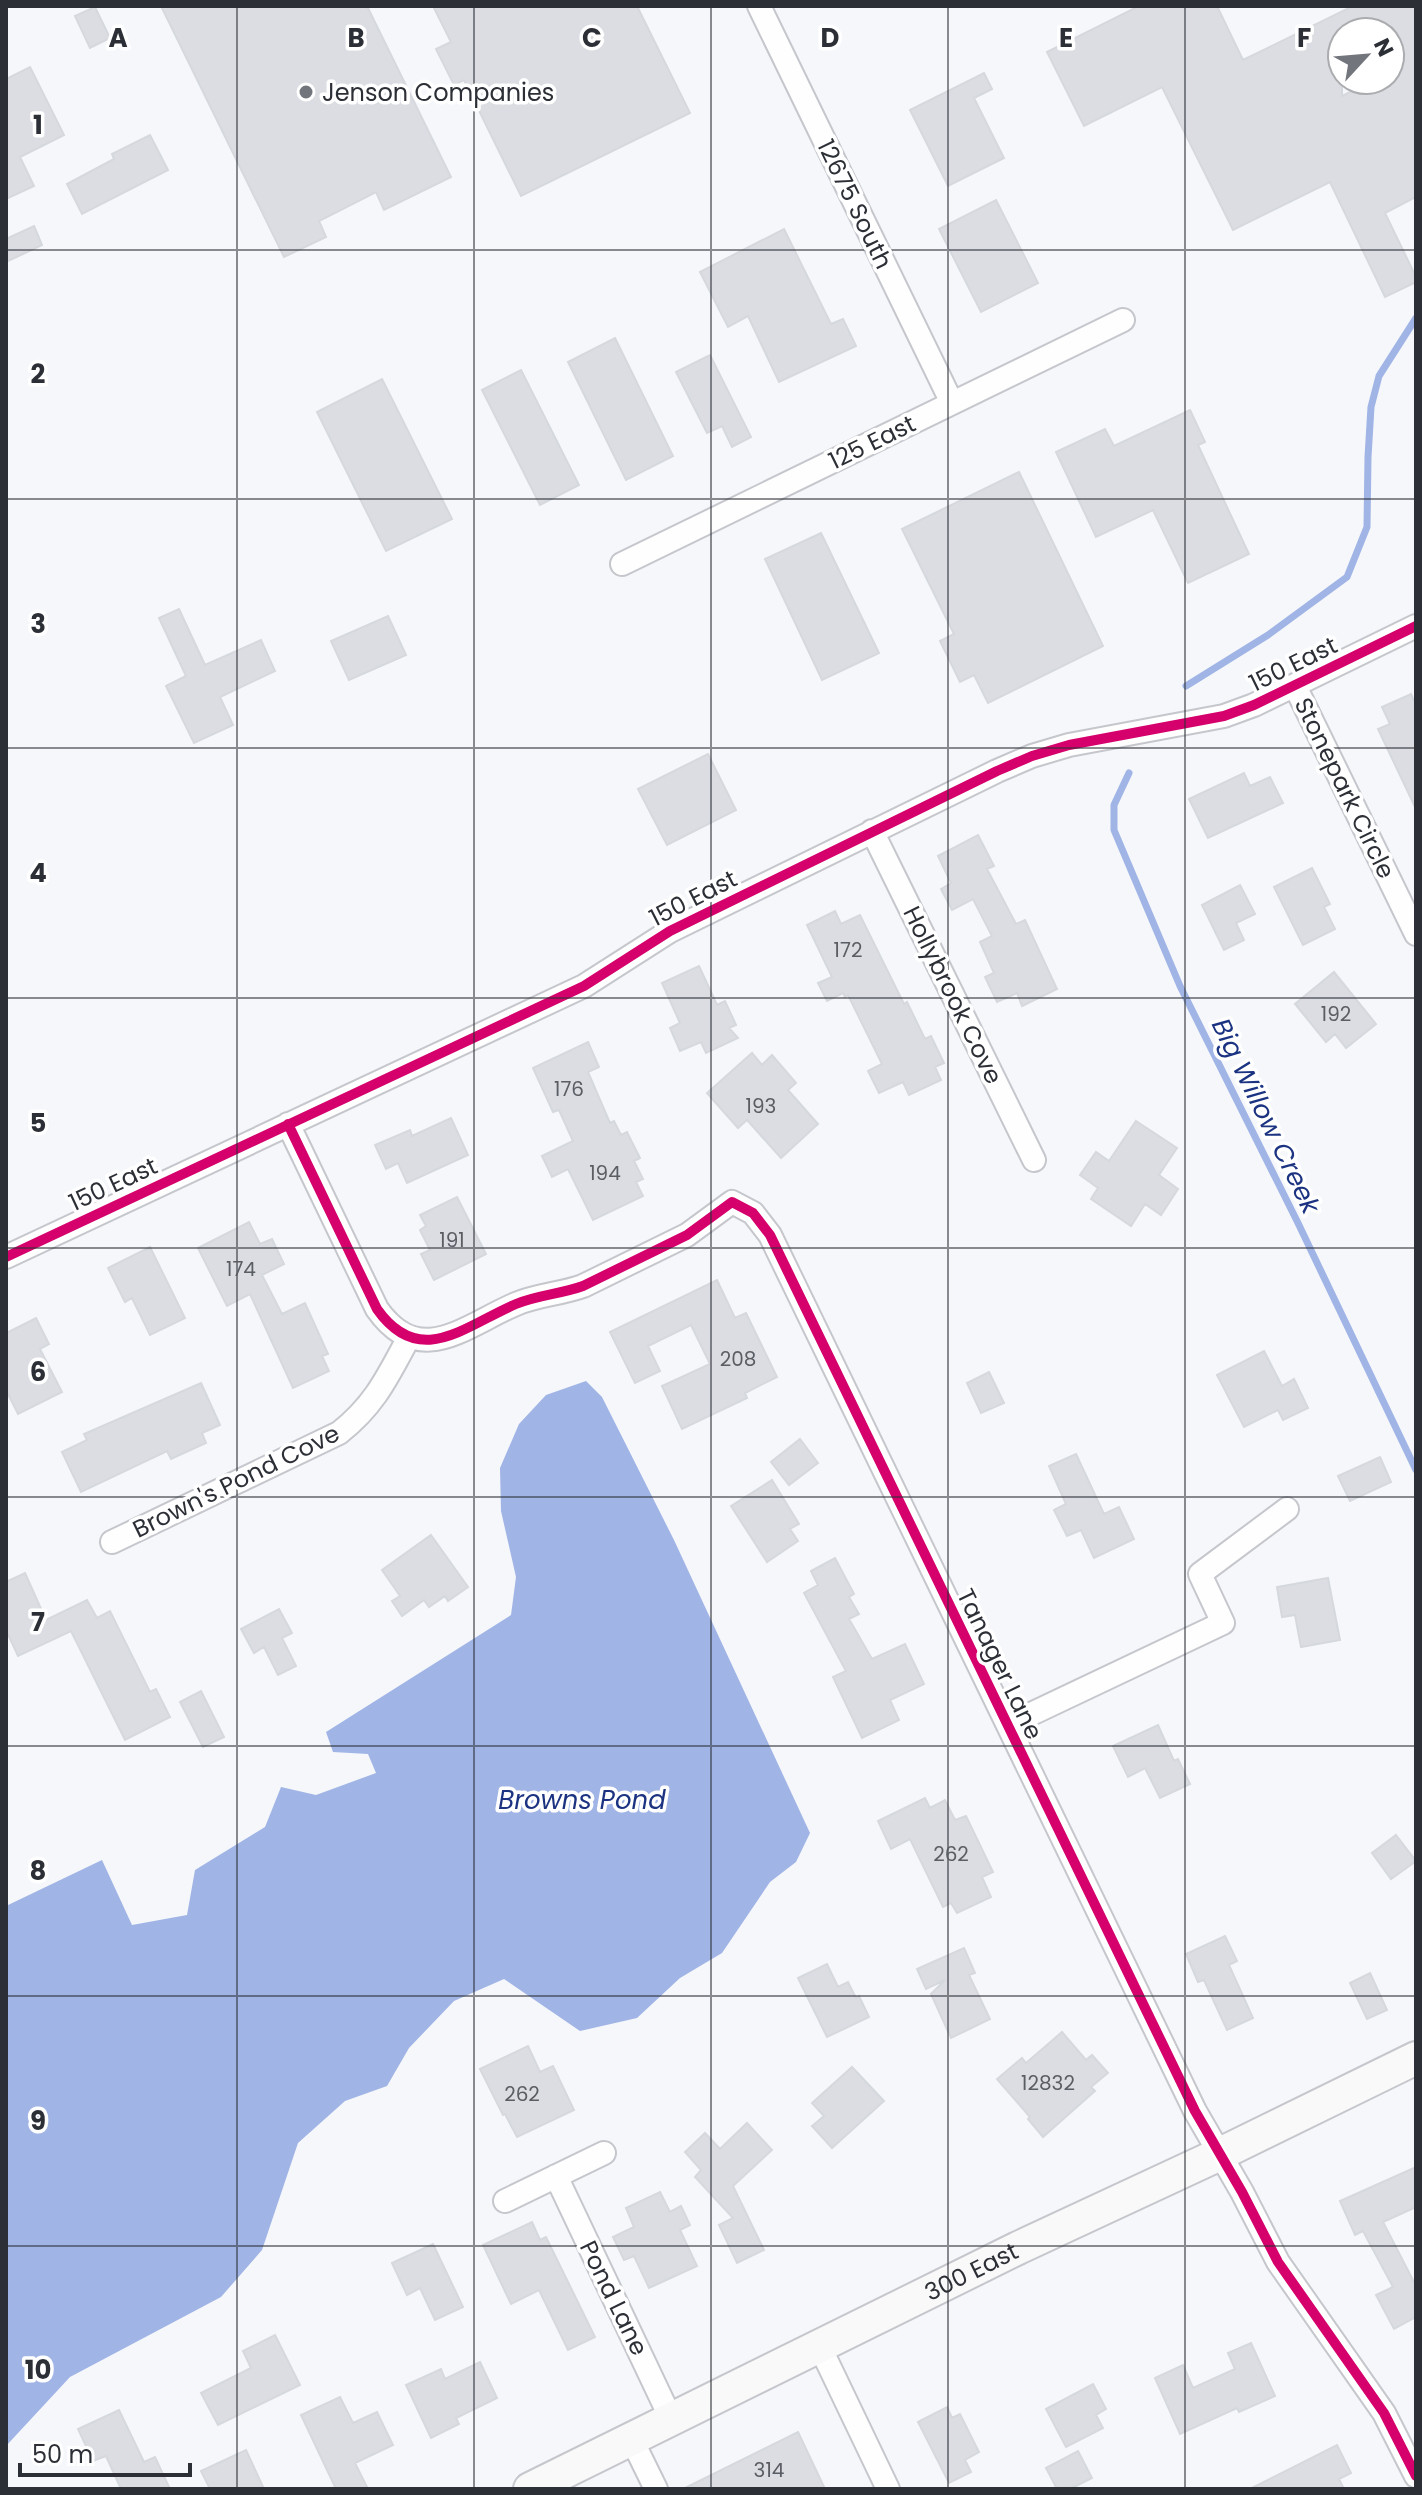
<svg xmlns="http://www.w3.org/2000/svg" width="1422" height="2495" font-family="Poppins,sans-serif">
<rect width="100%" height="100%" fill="#f5f7fb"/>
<!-- water -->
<path fill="#a0b4e5" d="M586 1381 602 1397 674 1540 810 1833 796 1862 770 1882 722 1953 680 1978 637 2018 580 2031 504 1979 454 2001 409 2048 387 2086 345 2101 298 2143 262 2250 221 2297 70 2377 6 2446V1906L102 1860 132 1925 187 1915 195 1870 265 1827 281 1787 316 1795 376 1773 368 1754 333 1752 326 1732 511 1615 516 1577 501 1511 500 1468 519 1424 546 1395Z"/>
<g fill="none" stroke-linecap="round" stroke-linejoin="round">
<!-- stream -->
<path stroke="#a0b4e5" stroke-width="7" d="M1186 686 1268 635 1347 577 1367 527 1368 457 1371 407 1379 376 1416 318
M1129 773 1114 805V830L1180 986 1298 1223 1416 1470"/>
</g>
<!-- building -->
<path fill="#dbdde2" stroke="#d5d8dd" stroke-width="2" fill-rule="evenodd" d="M161 6H367L451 177 384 210 376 192 319 221 326 237 284 257Z
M433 6H637L690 113 521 196 464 80 454 85 436 49 451 42Z
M1139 6H1217L1243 60 1353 6H1416V197L1385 213 1416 277V282L1385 297 1330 182 1233 230 1162 87 1084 126 1047 52ZM1342 32H1390V80H1375L1342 96Z
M95 7 110 38 90 48 75 16Z
M30 67 64 135 20 157 34 186 6 199V79Z
M984 73 992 89 974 98 1004 158 948 186 910 110Z
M150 135 168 170 82 214 67 184 114 159 112 154Z
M996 200 1038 283 981 312 939 229Z
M34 226 42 245 6 262V239Z
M784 229 831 324 843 319 856 346 779 382 748 316 728 327 700 272Z
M615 338 673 456 626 480 568 362Z
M710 355 751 437 732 447 722 426 707 433 676 372Z
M521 370 579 485 540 505 482 390Z
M382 379 452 519 386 551 317 412Z
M1190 410 1205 442 1198 445 1249 554 1188 583 1153 510 1096 537 1056 452 1105 429 1114 446Z
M1019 472 1103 646 988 703 974 675 960 682 940 641 954 634 902 529Z
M821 533 879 653 822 680 765 559Z
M179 609 205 665 261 640 275 671 220 697 233 725 194 743 166 686 186 676 159 618Z
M388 616 406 655 349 680 331 641Z
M1411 694 1416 705V809L1378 729 1390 724 1382 707Z
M708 754 736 810 667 845 638 789Z
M1244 773 1250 786 1270 777 1283 803 1208 838 1189 799Z
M978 835 994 866 987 869 1016 924 1025 920 1057 989 1022 1006 1017 993 997 1002 985 977 994 973 980 942 992 936 973 899 952 910 941 889 951 883 938 856Z
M1312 868 1330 904 1324 907 1335 929 1303 945 1274 887Z
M1240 885 1255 914 1236 923 1244 940 1224 950 1202 905Z
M835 911 841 924 860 915 904 1004 907 1002 925 1039 931 1036 944 1063 935 1067 941 1080 909 1095 903 1082 879 1093 868 1071 882 1064 848 995 845 997 843 993 827 1001 818 983 832 977 807 925Z
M699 966 717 1005 725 1001 736 1025 729 1028 738 1038 706 1053 701 1042 680 1051 670 1028 680 1023 662 983Z
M1334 972 1376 1024 1346 1048 1335 1034 1326 1042 1295 1004Z
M588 1042 599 1067 588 1072 610 1123 614 1121 621 1135 627 1132 640 1158 634 1161 643 1179 636 1182 643 1196 593 1220 568 1169 552 1177 542 1156 573 1141 559 1110 553 1112 533 1068Z
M752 1053 762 1065 772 1055 796 1083 788 1090 818 1124 781 1158 747 1120 738 1128 707 1093Z
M451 1118 468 1155 407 1183 398 1163 386 1169 375 1145 410 1130 412 1136Z
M1136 1121 1177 1148 1159 1175 1178 1189 1161 1215 1145 1204 1131 1226 1091 1199 1098 1188 1080 1175 1096 1152 1109 1161Z
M457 1197 486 1254 434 1280 421 1254 430 1250 420 1230 426 1226 420 1215Z
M249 1222 260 1244 272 1239 284 1264 262 1275 282 1314 305 1303 328 1354 322 1356 329 1371 293 1388 250 1294 227 1306 198 1248Z
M150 1247 185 1318 150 1335 132 1298 125 1302 108 1268Z
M717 1280 735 1318 746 1313 777 1377 745 1393 747 1398 682 1429 662 1386 710 1364 691 1325 648 1346 660 1371 635 1383 610 1332Z
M36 1318 49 1344 40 1349 62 1392 18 1414 6 1390V1333Z
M1264 1351 1282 1386 1294 1379 1308 1408 1283 1420 1278 1410 1244 1427 1217 1375Z
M989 1372 1004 1403 981 1413 967 1383Z
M201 1383 220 1425 202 1433 206 1443 171 1459 167 1451 81 1492 62 1452 87 1440 84 1434Z
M800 1439 818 1463 789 1485 771 1462Z
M1076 1454 1104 1514 1119 1507 1134 1539 1094 1558 1081 1530 1067 1536 1054 1510 1066 1504 1049 1466Z
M1380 1457 1391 1482 1350 1501 1338 1476Z
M772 1480 799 1524 790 1529 798 1541 767 1562 731 1506Z
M431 1535 468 1587 448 1601 445 1596 429 1607 424 1600 402 1616 392 1601 400 1596 382 1570Z
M835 1558 854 1594 849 1597 859 1614 849 1619 872 1659 905 1644 924 1684 890 1700 899 1720 862 1738 833 1677 846 1671 804 1593 818 1585 811 1571Z
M25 1573 46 1620 87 1600 97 1618 110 1611 150 1692 156 1689 170 1717 125 1740 71 1631 18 1656 6 1630V1582Z
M1328 1578 1340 1640 1301 1647 1295 1615 1282 1617 1277 1587Z
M279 1609 292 1633 282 1638 296 1666 278 1675 264 1647 254 1653 241 1629Z
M201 1691 224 1737 203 1747 180 1702Z
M1158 1725 1174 1761 1178 1759 1190 1784 1160 1798 1145 1768 1128 1777 1113 1746Z
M925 1798 930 1808 945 1800 955 1820 966 1816 993 1872 982 1877 991 1897 957 1913 951 1903 943 1907 910 1839 891 1849 878 1821Z
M1396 1835 1416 1861 1391 1879 1372 1853Z
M1225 1936 1237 1961 1229 1965 1253 2018 1227 2030 1204 1980 1198 1982 1186 1954Z
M964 1948 975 1973 969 1975 990 2019 951 2038 931 1994 945 1980 926 1989 917 1969Z
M827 1964 838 1987 848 1982 856 1998 859 1996 869 2017 827 2037 798 1978Z
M1370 1973 1387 2010 1367 2019 1350 1983Z
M1062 2032 1086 2060 1092 2055 1108 2073 1091 2087 1095 2091 1043 2137 1028 2119 1030 2117 997 2079 1022 2058 1026 2063Z
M528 2046 540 2072 553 2066 574 2110 517 2137 505 2114 503 2115 480 2069Z
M852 2067 884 2101 832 2148 812 2126 824 2116 812 2103Z
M747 2123 772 2150 733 2186 764 2250 737 2263 719 2225 733 2218 695 2177 701 2170 685 2152 705 2133 720 2149Z
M1416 2167V2207L1383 2222 1416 2286V2317L1394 2329 1376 2295 1393 2287 1363 2231 1355 2235 1340 2201Z
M660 2192 670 2212 681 2206 690 2225 680 2230 697 2266 649 2288 634 2256 624 2260 613 2237 634 2227 626 2208Z
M532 2222 540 2240 546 2237 595 2337 568 2350 539 2290 511 2304 483 2245Z
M433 2244 463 2307 435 2320 420 2288 407 2295 392 2263Z
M275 2335 300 2385 218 2425 201 2393 251 2368 243 2351Z
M1251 2343 1275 2396 1239 2412 1237 2408 1180 2434 1155 2378 1183 2365 1193 2388 1235 2369 1228 2353Z
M480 2362 497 2398 456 2418 459 2424 431 2438 406 2385 441 2369 445 2379Z
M1093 2384 1106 2409 1096 2415 1103 2428 1066 2447 1046 2409Z
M340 2397 353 2423 377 2412 393 2445 355 2463 368 2489H336L301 2415Z
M947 2407 952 2418 960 2414 979 2452 965 2460 971 2472 949 2483 918 2422Z
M119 2410 144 2462 155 2457 170 2489H121L106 2456 93 2461 78 2429Z
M798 2432 825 2489H683Z
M1337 2445 1351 2473 1339 2479 1344 2489H1250Z
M246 2450 264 2489H210L201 2471Z
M1078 2451 1092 2478 1070 2489H1057L1046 2468Z"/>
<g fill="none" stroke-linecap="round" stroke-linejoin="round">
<defs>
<path id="street" d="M759 6 952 403
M622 564 1123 320
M1295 686 1416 934
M872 831 1034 1160
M288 1124 377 1309C420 1370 466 1325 516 1304 537 1295 561 1294 583 1286L687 1235 732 1202 753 1213 770 1235 1195 2111 1242 2192 1278 2262 1384 2413 1416 2476
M6 1257 584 986 670 931 997 771 1032 756 1069 745 1224 716 1254 705 1416 626
M112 1542 339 1433C375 1405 388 1376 409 1337
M1008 1725 1223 1623 1200 1574 1287 1509
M556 2176 672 2421
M505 2201 604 2153
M820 2347 888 2489
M632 2440 656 2489"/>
<g id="secondary">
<path id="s1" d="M530 2489 1018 2248 1220 2154 1416 2058"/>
</g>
</defs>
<!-- street casing -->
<use href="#street" stroke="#c5c7cd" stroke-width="26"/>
<!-- secondary casing -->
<use href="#secondary" stroke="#c5c7cd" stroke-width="36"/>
<!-- street -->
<use href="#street" stroke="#fefefe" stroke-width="22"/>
<!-- secondary -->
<use href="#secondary" stroke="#faf9f9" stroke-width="32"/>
<defs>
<path id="cycleway" d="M288 1124 377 1309C420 1370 466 1325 516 1304 537 1295 561 1294 583 1286L687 1235 732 1202 753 1213 770 1235 1195 2111 1242 2192 1278 2262 1384 2413 1416 2476
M6 1257 584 986 670 931 997 771 1032 756 1069 745 1224 716 1254 705 1416 626"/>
</defs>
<!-- cycleway casing -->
<use href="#cycleway" stroke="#fff" stroke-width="15"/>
<!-- cycleway -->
<use href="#cycleway" stroke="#d6006c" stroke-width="10"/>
</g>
<!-- grid -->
<path fill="none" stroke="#2c2f36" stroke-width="2" stroke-opacity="0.55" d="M237 6V2489M474 6V2489M711 6V2489M948 6V2489M1185 6V2489M6 250H1416M6 499H1416M6 748H1416M6 998H1416M6 1248H1416M6 1497H1416M6 1746H1416M6 1996H1416M6 2246H1416"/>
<!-- markers -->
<circle fill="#72757b" stroke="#fff" stroke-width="3" cx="306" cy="92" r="8"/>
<g text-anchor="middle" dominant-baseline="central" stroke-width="7" stroke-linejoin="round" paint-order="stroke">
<!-- number labels -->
<g font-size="20" fill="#5a5d64">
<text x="848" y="950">172</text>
<text x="1336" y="1014">192</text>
<text x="569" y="1089">176</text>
<text x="761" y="1106">193</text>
<text x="605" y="1173">194</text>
<text x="452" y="1240">191</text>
<text x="241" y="1269">174</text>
<text x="738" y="1359">208</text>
<text x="951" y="1854">262</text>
<text x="1048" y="2083">12832</text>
<text x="522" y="2094">262</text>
<text x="769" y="2470">314</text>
</g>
<!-- poi labels -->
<g font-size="24" fill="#2c2f36" stroke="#fff" text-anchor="start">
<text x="322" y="92">Jenson Companies</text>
</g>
<!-- street labels -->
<g font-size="24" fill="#2c2f36" stroke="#fff">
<text transform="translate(855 204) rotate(64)">12675 South</text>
<text transform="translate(872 442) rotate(-26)">125 East</text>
<text transform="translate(1293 664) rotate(-26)">150 East</text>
<text transform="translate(1345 788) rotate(64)">Stonepark Circle</text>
<text transform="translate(693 898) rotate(-27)">150 East</text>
<text transform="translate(953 995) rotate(64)">Hollybrook Cove</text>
<text transform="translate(113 1184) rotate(-25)">150 East</text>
<text transform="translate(236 1481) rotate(-26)">Brown's Pond Cove</text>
<text transform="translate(1000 1664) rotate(64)">Tanager Lane</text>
<text stroke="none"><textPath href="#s1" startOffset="492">300 East</textPath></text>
<text transform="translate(614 2298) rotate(64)">Pond Lane</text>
</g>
<!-- water labels -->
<g font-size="26" font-style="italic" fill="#1b3381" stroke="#fff">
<text transform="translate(1266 1116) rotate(64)">Big Willow Creek</text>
<text x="582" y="1800">Browns Pond</text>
</g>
</g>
<g font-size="26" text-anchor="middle" font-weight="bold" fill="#2c2f36" stroke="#fff" stroke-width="7" stroke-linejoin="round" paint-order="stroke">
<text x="118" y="47">A</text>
<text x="356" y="47">B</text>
<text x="592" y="47">C</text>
<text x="830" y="47">D</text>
<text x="1066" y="47">E</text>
<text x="1304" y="47">F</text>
<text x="38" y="134">1</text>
<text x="38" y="383">2</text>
<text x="38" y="633">3</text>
<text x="38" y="882">4</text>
<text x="38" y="1132">5</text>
<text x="38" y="1381">6</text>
<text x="38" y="1631">7</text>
<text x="38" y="1880">8</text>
<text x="38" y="2130">9</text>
<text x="38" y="2379">10</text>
</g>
<!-- border -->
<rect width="1422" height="2495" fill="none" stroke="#2c2f36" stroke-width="16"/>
<!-- north arrow -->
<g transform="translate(1366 56) rotate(64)"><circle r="38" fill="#ffffff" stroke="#abacaf" stroke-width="2"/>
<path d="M0-6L14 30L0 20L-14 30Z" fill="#72757b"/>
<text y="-12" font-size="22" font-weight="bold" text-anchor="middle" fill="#2c2f36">N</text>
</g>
<!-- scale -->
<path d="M20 2463v12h170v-12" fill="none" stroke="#2c2f36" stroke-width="4"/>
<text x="32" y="2463" font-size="24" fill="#2c2f36" stroke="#ffffff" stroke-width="6" paint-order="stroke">50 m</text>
</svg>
